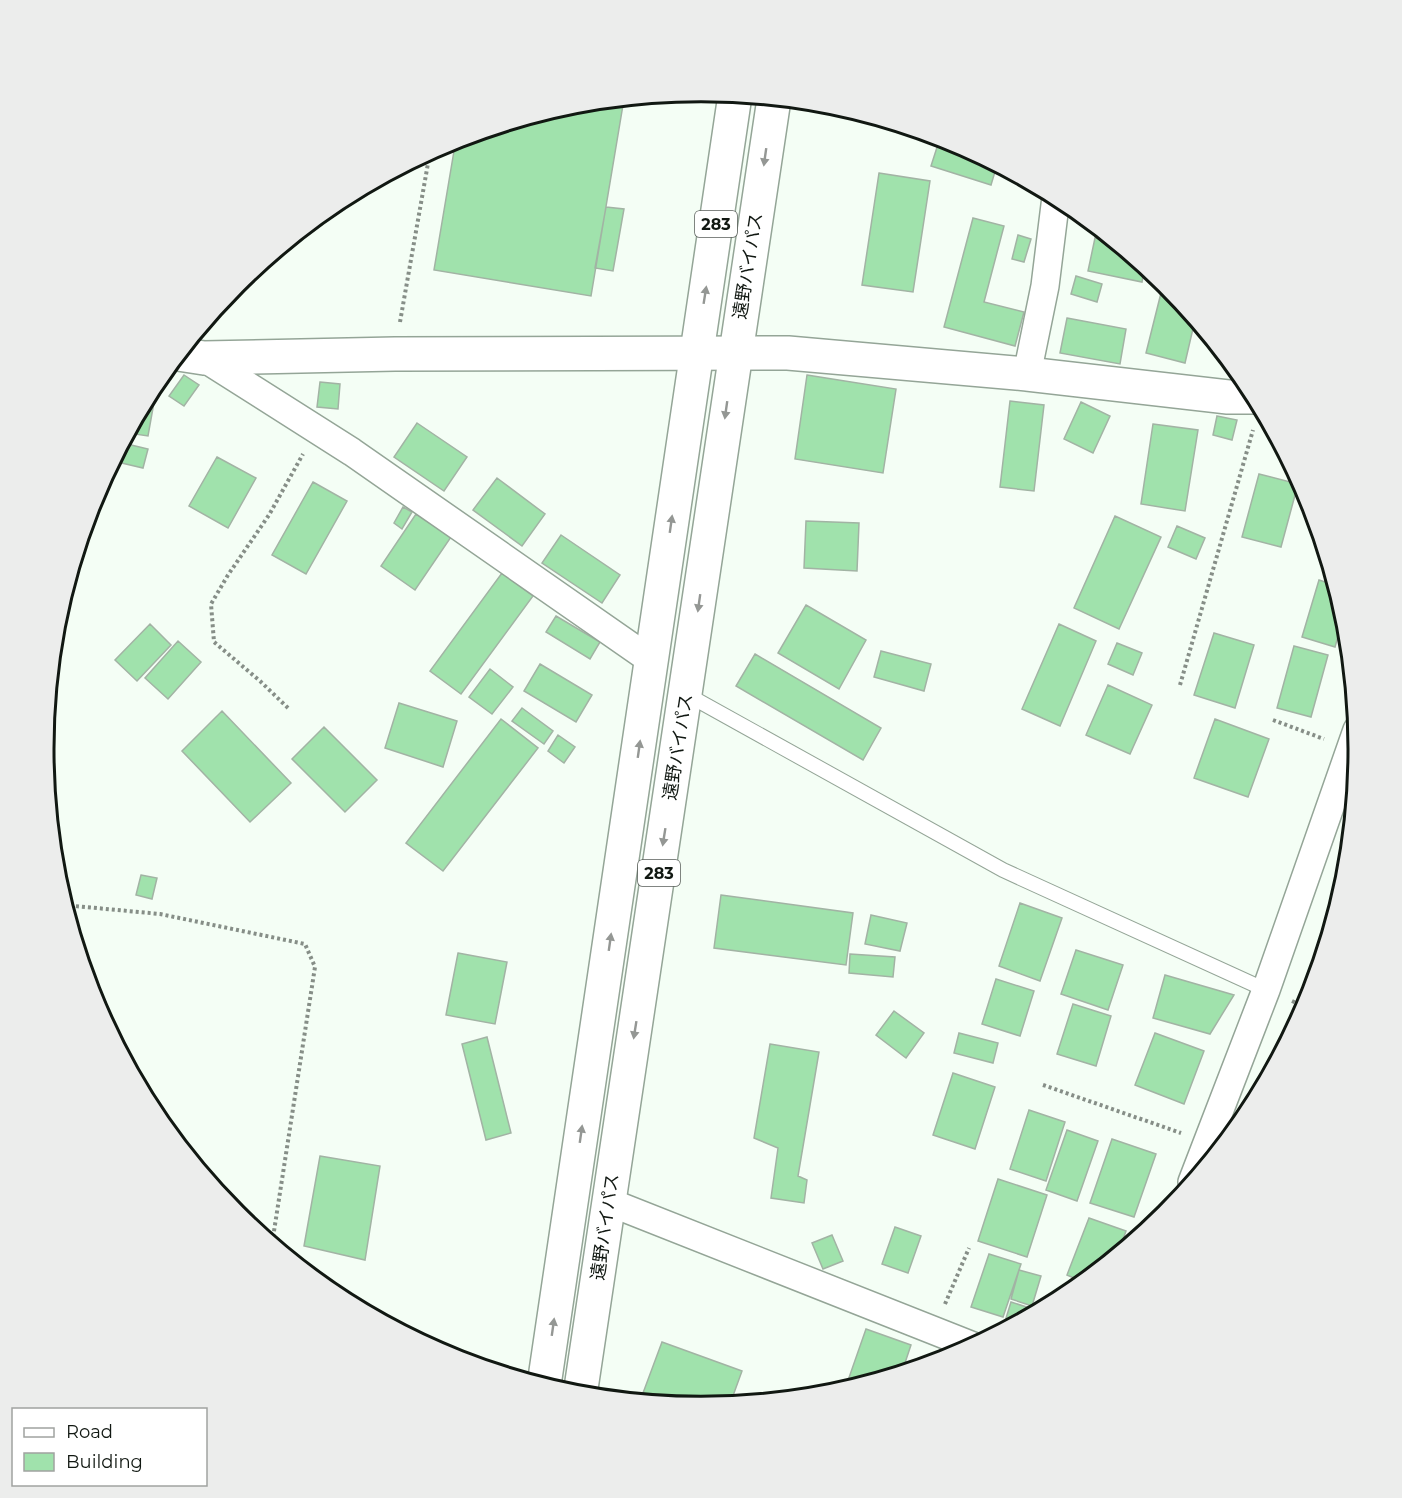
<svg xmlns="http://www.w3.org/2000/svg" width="1402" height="1498" font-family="Montserrat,'Noto Sans JP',sans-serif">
<rect width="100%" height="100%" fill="#f4fef5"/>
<!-- building -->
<path fill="#a0e2ac" stroke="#a2b3a4" stroke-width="1.5" d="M624 99 591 296 434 270 456 139 573 104Z
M940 138 953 142 997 165 991 185 931 166Z
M879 173 930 181 913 292 862 285Z
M606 207 624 209 613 271 595 268Z
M973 218 1004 226 984 302 1024 312 1015 346 944 327Z
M1018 235 1031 239 1024 262 1012 259Z
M1095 238 1115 242 1145 267 1142 282 1088 271Z
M1076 276 1102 284 1097 302 1071 294Z
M1163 285 1168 286 1195 320 1185 363 1146 353Z
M1067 318 1126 329 1120 364 1060 353Z
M184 375 199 385 184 406 169 396Z
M807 375 896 389 883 473 795 459Z
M158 380 148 436 128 433 155 383Z
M320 382 340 384 338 409 317 407Z
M1010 401 1044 405 1034 491 1000 487Z
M1081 402 1110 416 1093 453 1064 439Z
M1217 416 1237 420 1232 440 1213 435Z
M417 423 467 457 444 491 394 457Z
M1153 424 1198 430 1185 511 1141 504Z
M123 443 148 449 143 468 113 461Z
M217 457 256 478 228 528 189 506Z
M1259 474 1298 484 1281 547 1242 537Z
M497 478 545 514 522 546 473 510Z
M313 482 347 501 306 574 272 555Z
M403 507 412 512 402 529 394 523Z
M416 514 451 537 415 590 381 566Z
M1115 516 1161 537 1119 629 1074 608Z
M806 521 859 523 857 571 804 568Z
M1177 526 1205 538 1196 559 1168 547Z
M561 535 620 575 602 603 542 563Z
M502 573 533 596 461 694 430 671Z
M1319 580 1335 585 1344 615 1335 647 1302 637Z
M806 605 866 640 839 689 778 653Z
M556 616 600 642 590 659 546 632Z
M150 624 171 645 137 681 115 660Z
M1059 624 1096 641 1060 726 1022 709Z
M1214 633 1254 645 1235 708 1194 695Z
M178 641 201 662 168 699 145 678Z
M1117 643 1142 653 1133 675 1108 664Z
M1294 646 1328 655 1311 717 1277 708Z
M881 651 931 664 924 691 874 677Z
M755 654 881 728 863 760 736 686Z
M540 664 592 695 576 722 524 691Z
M490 669 513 687 492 714 469 697Z
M1108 685 1152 705 1130 754 1086 735Z
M399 703 457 721 443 767 385 748Z
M522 708 553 731 544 744 512 721Z
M222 711 291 783 250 822 182 751Z
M501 719 538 748 443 871 406 843Z
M1215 719 1269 739 1248 797 1194 778Z
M324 727 377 780 345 812 292 759Z
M558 735 575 747 564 763 548 751Z
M141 875 157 878 152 899 136 895Z
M721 895 853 913 846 965 714 948Z
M1020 903 1062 918 1040 981 999 966Z
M871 915 907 923 900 951 865 944Z
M1076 950 1123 965 1108 1010 1061 994Z
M458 953 507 962 495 1024 446 1015Z
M850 954 895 957 893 977 849 973Z
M1165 975 1234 995 1210 1034 1153 1018Z
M996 979 1034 991 1020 1036 982 1024Z
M1073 1004 1111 1016 1096 1066 1057 1054Z
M894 1011 924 1033 906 1058 876 1035Z
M959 1033 998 1043 993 1063 954 1053Z
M1155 1033 1204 1051 1184 1104 1135 1085Z
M487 1037 511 1133 486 1140 462 1044Z
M770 1044 819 1052 798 1176 807 1180 804 1203 771 1198 778 1148 754 1138Z
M953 1073 995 1087 975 1149 933 1135Z
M1029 1110 1065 1122 1046 1181 1010 1169Z
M1067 1130 1098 1141 1077 1201 1046 1190Z
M1112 1139 1156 1154 1134 1217 1090 1203Z
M320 1156 380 1166 365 1260 304 1246Z
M998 1179 1047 1195 1027 1257 978 1241Z
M1089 1218 1126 1231 1118 1253 1083 1282 1067 1275Z
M895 1227 921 1236 908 1273 882 1264Z
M832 1235 843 1261 823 1269 812 1243Z
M989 1254 1021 1264 1003 1317 971 1307Z
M1019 1270 1041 1276 1032 1306 1011 1299Z
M1011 1302 1036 1310 1005 1329 1003 1328Z
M866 1329 911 1345 902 1372 845 1389Z
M662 1342 742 1371 730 1404 701 1406 672 1404 643 1393Z"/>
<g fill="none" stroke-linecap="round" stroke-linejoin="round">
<defs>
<path id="lane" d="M686 694 1003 870 1266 990"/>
<path id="street" d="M204 358 352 452 652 661
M1027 374 1045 286 1056 197
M1192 1182 1266 990 1357 730
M609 1202 973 1346"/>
<path id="secondary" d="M178 354 204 358 395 354 788 353 1027 374 1228 397H1255"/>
<path id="highway" d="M544 1385 735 95
M580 1395 774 99"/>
</defs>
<!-- lane casing -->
<use href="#lane" stroke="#94a597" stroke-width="16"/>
<!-- street casing -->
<use href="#street" stroke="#94a597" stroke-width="30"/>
<!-- secondary casing -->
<use href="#secondary" stroke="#94a597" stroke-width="36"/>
<!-- highway casing -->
<use href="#highway" stroke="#94a597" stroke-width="36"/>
<!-- path -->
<path stroke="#868e87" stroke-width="4" stroke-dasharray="3 3" stroke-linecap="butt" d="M400 322 430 152
M1180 685 1253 430
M288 708 260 681 214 642 211 604 228 575 269 515 303 454
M1273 720 1324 739
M64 905 160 914 305 944 315 967 272 1244
M1292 1001 1305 1007
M1043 1085 1181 1133
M945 1304 969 1248"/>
<!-- lane -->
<use href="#lane" stroke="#fff" stroke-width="14"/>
<!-- street -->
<use href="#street" stroke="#fff" stroke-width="27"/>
<!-- secondary -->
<use href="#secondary" stroke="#fff" stroke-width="33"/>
<!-- highway -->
<use href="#highway" stroke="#fff" stroke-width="33"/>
</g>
<!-- one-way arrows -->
<defs><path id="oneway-solid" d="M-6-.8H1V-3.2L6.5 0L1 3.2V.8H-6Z" transform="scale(1.5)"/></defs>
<g fill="#949794">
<use href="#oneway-solid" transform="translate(765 157) rotate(98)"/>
<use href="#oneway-solid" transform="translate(705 295) rotate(-81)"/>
<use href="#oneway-solid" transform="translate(726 410) rotate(98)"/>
<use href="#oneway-solid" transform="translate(671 524) rotate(-82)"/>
<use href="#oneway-solid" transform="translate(699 603) rotate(98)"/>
<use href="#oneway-solid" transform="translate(639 749) rotate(-82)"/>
<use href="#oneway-solid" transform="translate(664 837) rotate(99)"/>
<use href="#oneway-solid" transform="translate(610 942) rotate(-82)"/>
<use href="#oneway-solid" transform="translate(635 1030) rotate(99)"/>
<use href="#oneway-solid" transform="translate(581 1134) rotate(-82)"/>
<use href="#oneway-solid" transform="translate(553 1327) rotate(-82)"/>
</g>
<g text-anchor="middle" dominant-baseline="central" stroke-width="4.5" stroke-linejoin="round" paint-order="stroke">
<!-- shield labels -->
<g fill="#fff" stroke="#585d59" stroke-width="1.5">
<rect x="695" y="211" width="42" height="26" rx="4.5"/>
<rect x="638" y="860" width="42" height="26" rx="4.5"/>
</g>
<g font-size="16" font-weight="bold" fill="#111812">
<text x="716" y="224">283</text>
<text x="659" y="873">283</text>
</g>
<!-- street labels -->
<g font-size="18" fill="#111812" stroke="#fff">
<text transform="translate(748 266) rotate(-81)">遠野バイパス</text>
<text transform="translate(678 747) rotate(-81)">遠野バイパス</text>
<text transform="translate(605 1227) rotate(-82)">遠野バイパス</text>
</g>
</g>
<!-- crop -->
<path d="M0 0H1402V1498H0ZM54 749a647 647 0 1 1 1294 0a647 647 0 1 1-1294 0Z" fill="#ecedec" fill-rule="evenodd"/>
<path fill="none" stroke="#111812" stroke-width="3" d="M54 749a647 647 0 1 1 1294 0a647 647 0 1 1-1294 0Z"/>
<!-- legend -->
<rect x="12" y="1408" width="195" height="78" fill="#ffffff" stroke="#a0a3a0" stroke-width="1.5"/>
<rect x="24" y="1428" width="30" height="9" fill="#ffffff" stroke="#a0a3a0" stroke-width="1.5"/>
<text x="66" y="1438" font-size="18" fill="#111812">Road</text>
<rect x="24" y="1453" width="30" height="18" fill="#a0e2ac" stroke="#a0a3a0" stroke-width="1.5"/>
<text x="66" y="1468" font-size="18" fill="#111812">Building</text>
</svg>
